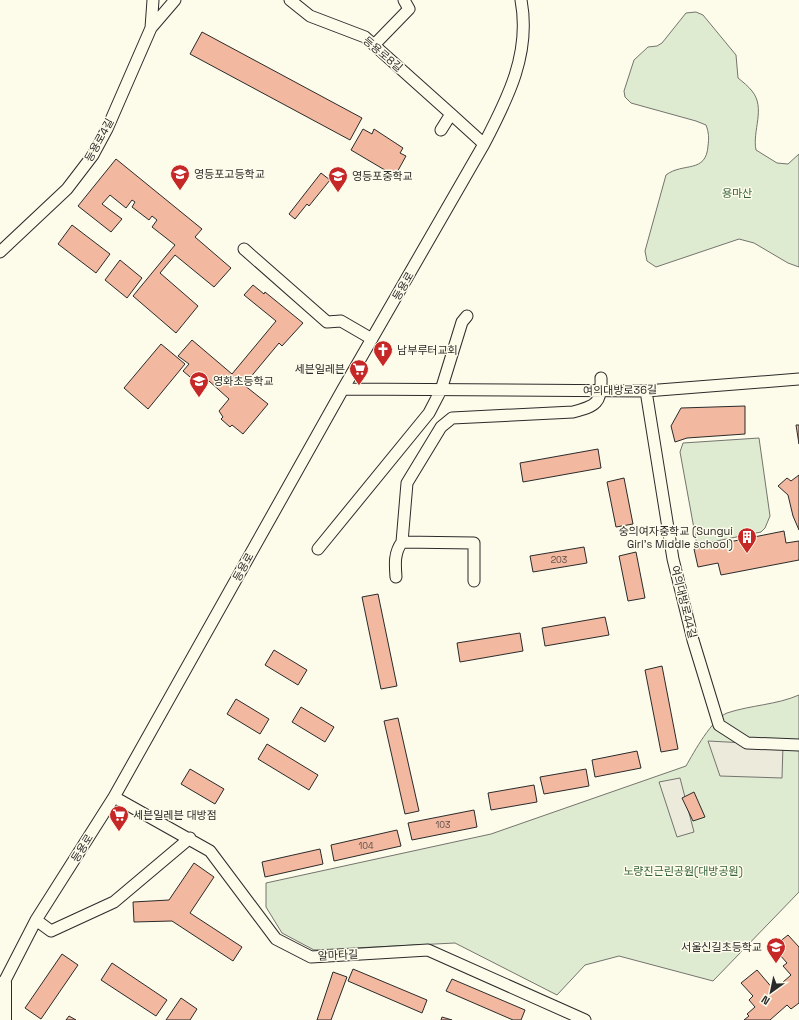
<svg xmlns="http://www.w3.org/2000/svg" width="799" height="1020" font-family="'Space Grotesk','Noto Sans KR',sans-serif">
<rect width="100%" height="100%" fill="#fdfbea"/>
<!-- green -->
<path fill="#deebd1" stroke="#74746e" d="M696 12 703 15 736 55 738 78C743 82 748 86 752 91 766 108 752 131 756 150L777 163 788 164 799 154V267L788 263 754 243 739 239 656 267 647 261 645 251 666 175C683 162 706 174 708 146 709 138 709 133 706 125L696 121 631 103 625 97 624 91 634 60 648 47 657 46 662 43 686 13Z
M759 438 770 516 765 528 761 532 697 545 680 452 683 443Z
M799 695V892L713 981 619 956 585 965 557 995 455 943 314 950 282 933 266 907V883L491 834 686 766C694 752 712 719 727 713 751 705 776 705 799 695Z"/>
<!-- parking -->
<path fill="#eceadb" stroke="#74746e" d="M708 741 783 745 782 778 720 776Z
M680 778 694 832 677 837 659 782Z"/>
<!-- building -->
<path fill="#f2b8a0" stroke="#2b2b2b" d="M202 32 362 118 350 140 190 54Z
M363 129 372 134 374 129 403 148 400 153 406 156 395 176 351 150Z
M116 159 202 229 195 237 231 268 214 287 175 255 160 273 198 306 176 333 133 296 175 245 152 227 157 220 152 216 149 220 132 207 135 202 132 200 126 208 110 195 102 204 122 219 111 232 78 206Z
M321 173 330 180 309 206 307 204 295 219 289 214Z
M72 225 110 254 96 273 58 244Z
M120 260 142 278 127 298 105 280Z
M253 285 264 294 265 292 303 323 282 346 279 343 244 385 268 404 243 434 232 425 230 427 221 419 223 417 219 411 229 399 209 381 203 388 183 371 189 364 178 356 192 340 232 374 276 321 244 295Z
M161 344 185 364 148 409 124 388Z
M745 406V434L687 438 675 442 671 426 681 408Z
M796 425H799V444Z
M598 449 601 468 523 482 520 463Z
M799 475V530L793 516 788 495 778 486 787 478 791 481Z
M624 478 633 524 616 527 607 482Z
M784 531 786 543 799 541V560L721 575 718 563 698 567 694 549Z
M584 547 587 563 533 572 530 556Z
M636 552 645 598 628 601 619 556Z
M378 594 397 686 381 689 362 597Z
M605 617 609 635 545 646 542 628Z
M520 633 523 651 460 662 457 643Z
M274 650 307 670 298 685 265 665Z
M662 666 678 749 661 752 645 670Z
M236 699 269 719 260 734 227 714Z
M301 707 334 727 325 742 292 722Z
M398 718 419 811 405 814 384 721Z
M267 744 318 775 309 790 258 759Z
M637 751 641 768 595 777 592 760Z
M190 769 224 789 215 804 181 784Z
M586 769 589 786 544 794 540 777Z
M534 785 537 802 491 810 488 793Z
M694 792 705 817 693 821 682 798Z
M474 810 477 827 412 840 408 823Z
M397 830 401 846 334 861 331 845Z
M320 849 323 864 265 877 262 862Z
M194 863 214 877 190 913 242 947 233 961 172 921 134 922 133 902 169 900Z
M788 935 799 947V1003L791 1009 787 1005 770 1020H744L749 1016 747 1014 755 1007 749 1000 753 996 741 983 757 970 774 990 791 975 783 966 787 963 773 947Z
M62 954 78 965 41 1019 25 1008Z
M112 963 167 1000 156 1016 101 980Z
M353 969 427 1000 422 1013 348 981Z
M333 972 347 977 331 1020H317Z
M452 979 525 1010 521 1020H513L446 991Z
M181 998 197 1009 190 1020H166Z
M69 1016 76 1020H66Z
M442 1017 452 1020H441Z"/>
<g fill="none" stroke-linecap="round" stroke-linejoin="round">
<defs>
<path id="minor" d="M290 0 310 16 365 37 451 114 441 130
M151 28 175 0
M374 45 409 9 404 0
M451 114 484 144
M244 249 327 322 341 321 372 339
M0 252 67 189 93 155 107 129 151 28 153 0
M343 389 646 391 799 379
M646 391 673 559 693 640 719 725 747 743 799 745
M318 549 429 413 441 390 462 322 467 316
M396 577C395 564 394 553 402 542
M474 581V543L402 542 407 483 441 427 452 418 573 412C596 406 602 403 601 378
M114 797 210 851 276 939 311 957 428 950 585 1020
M36 920 51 931 114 902 190 838
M0 990 36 920 114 797 343 389 484 144C508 98 531 53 521 0"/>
<path id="major" d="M0 986 4 983V1020"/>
</defs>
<!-- minor casing -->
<use href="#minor" stroke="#2b2b2b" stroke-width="13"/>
<!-- major casing -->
<use href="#major" stroke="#2b2b2b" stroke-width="16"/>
<!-- minor -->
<use href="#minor" stroke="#fdfbea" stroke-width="11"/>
<!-- major -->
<use href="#major" stroke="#fdfbea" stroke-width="14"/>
</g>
<!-- icons -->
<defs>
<symbol id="school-pin" viewBox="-11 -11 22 30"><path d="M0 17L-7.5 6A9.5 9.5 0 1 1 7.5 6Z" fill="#c62828" stroke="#fdfbea"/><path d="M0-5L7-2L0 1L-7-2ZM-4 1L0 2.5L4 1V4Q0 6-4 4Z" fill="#fff"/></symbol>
<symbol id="church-pin" viewBox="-11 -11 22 30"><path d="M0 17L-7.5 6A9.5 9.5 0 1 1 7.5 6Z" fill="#c62828" stroke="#fdfbea"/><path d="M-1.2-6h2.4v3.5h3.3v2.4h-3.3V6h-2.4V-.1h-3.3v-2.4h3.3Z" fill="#fff"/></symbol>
<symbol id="supermarket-pin" viewBox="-11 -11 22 30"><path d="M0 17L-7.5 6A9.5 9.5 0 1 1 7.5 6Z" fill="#c62828" stroke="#fdfbea"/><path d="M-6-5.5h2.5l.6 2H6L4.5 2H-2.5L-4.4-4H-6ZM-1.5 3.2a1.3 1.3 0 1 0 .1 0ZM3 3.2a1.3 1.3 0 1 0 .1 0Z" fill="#fff"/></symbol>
<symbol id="building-pin" viewBox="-11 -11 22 30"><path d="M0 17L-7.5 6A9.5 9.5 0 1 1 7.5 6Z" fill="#c62828" stroke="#fdfbea"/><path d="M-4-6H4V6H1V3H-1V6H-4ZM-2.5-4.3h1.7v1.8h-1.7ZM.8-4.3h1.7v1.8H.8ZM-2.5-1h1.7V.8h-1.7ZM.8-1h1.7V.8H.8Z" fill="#fff"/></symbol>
</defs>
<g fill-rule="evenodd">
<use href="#school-pin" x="169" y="163" width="22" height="30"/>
<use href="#school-pin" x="327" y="165" width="22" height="30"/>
<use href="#church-pin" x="372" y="339" width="22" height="30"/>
<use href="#supermarket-pin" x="348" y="358" width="22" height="30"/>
<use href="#school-pin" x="188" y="370" width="22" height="30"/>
<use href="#building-pin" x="736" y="526" width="22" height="30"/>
<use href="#supermarket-pin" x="108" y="804" width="22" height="30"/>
<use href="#school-pin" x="765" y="936" width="22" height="30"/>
</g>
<g text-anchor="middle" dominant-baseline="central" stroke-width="3" stroke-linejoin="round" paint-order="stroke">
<!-- number labels -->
<g font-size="9" fill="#5d4e48">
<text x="559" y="560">203</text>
<text x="443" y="825">103</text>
<text x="366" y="846">104</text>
</g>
<!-- street labels -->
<g font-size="11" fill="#2b2b2b" stroke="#fdfbea">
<text transform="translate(383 54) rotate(40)">등용로8길</text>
<text transform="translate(99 140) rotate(-61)">등용로4길</text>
<text transform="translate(403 286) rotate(-60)">등용로</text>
<text transform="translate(620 390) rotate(-1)">여의대방로36길</text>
<text transform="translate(243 567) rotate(-61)">등용로</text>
<text transform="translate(684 602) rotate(76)">여의대방로44길</text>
<text transform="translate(82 848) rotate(-58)">등용로</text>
<text transform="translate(338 955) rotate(-3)">알마타길</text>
</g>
<!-- poi labels -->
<g font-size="11" fill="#2b2b2b" stroke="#fdfbea" text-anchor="start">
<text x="194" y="174">영등포고등학교</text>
<text x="352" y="176">영등포중학교</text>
<text x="397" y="350">남부루터교회</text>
<text x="345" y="369" text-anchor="end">세븐일레븐</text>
<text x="213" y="381">영화초등학교</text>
<text x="733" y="531" text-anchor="end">숭의여자중학교 (Sungui<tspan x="733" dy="13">Girl's Middle school)</tspan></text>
<text x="133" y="815">세븐일레븐 대방점</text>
<text x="762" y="947" text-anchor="end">서울신길초등학교</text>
</g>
<!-- park labels -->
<g font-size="11" fill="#34623c" stroke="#fdfbea">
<text x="737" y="193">용마산</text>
<text x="683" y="871">노량진근린공원(대방공원)</text>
</g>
</g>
<!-- north arrow -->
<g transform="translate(771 992) rotate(213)" stroke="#fdfbea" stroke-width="3" paint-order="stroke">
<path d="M0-3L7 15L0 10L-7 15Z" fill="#2b2b2b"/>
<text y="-6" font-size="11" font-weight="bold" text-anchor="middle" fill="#2b2b2b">N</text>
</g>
</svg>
